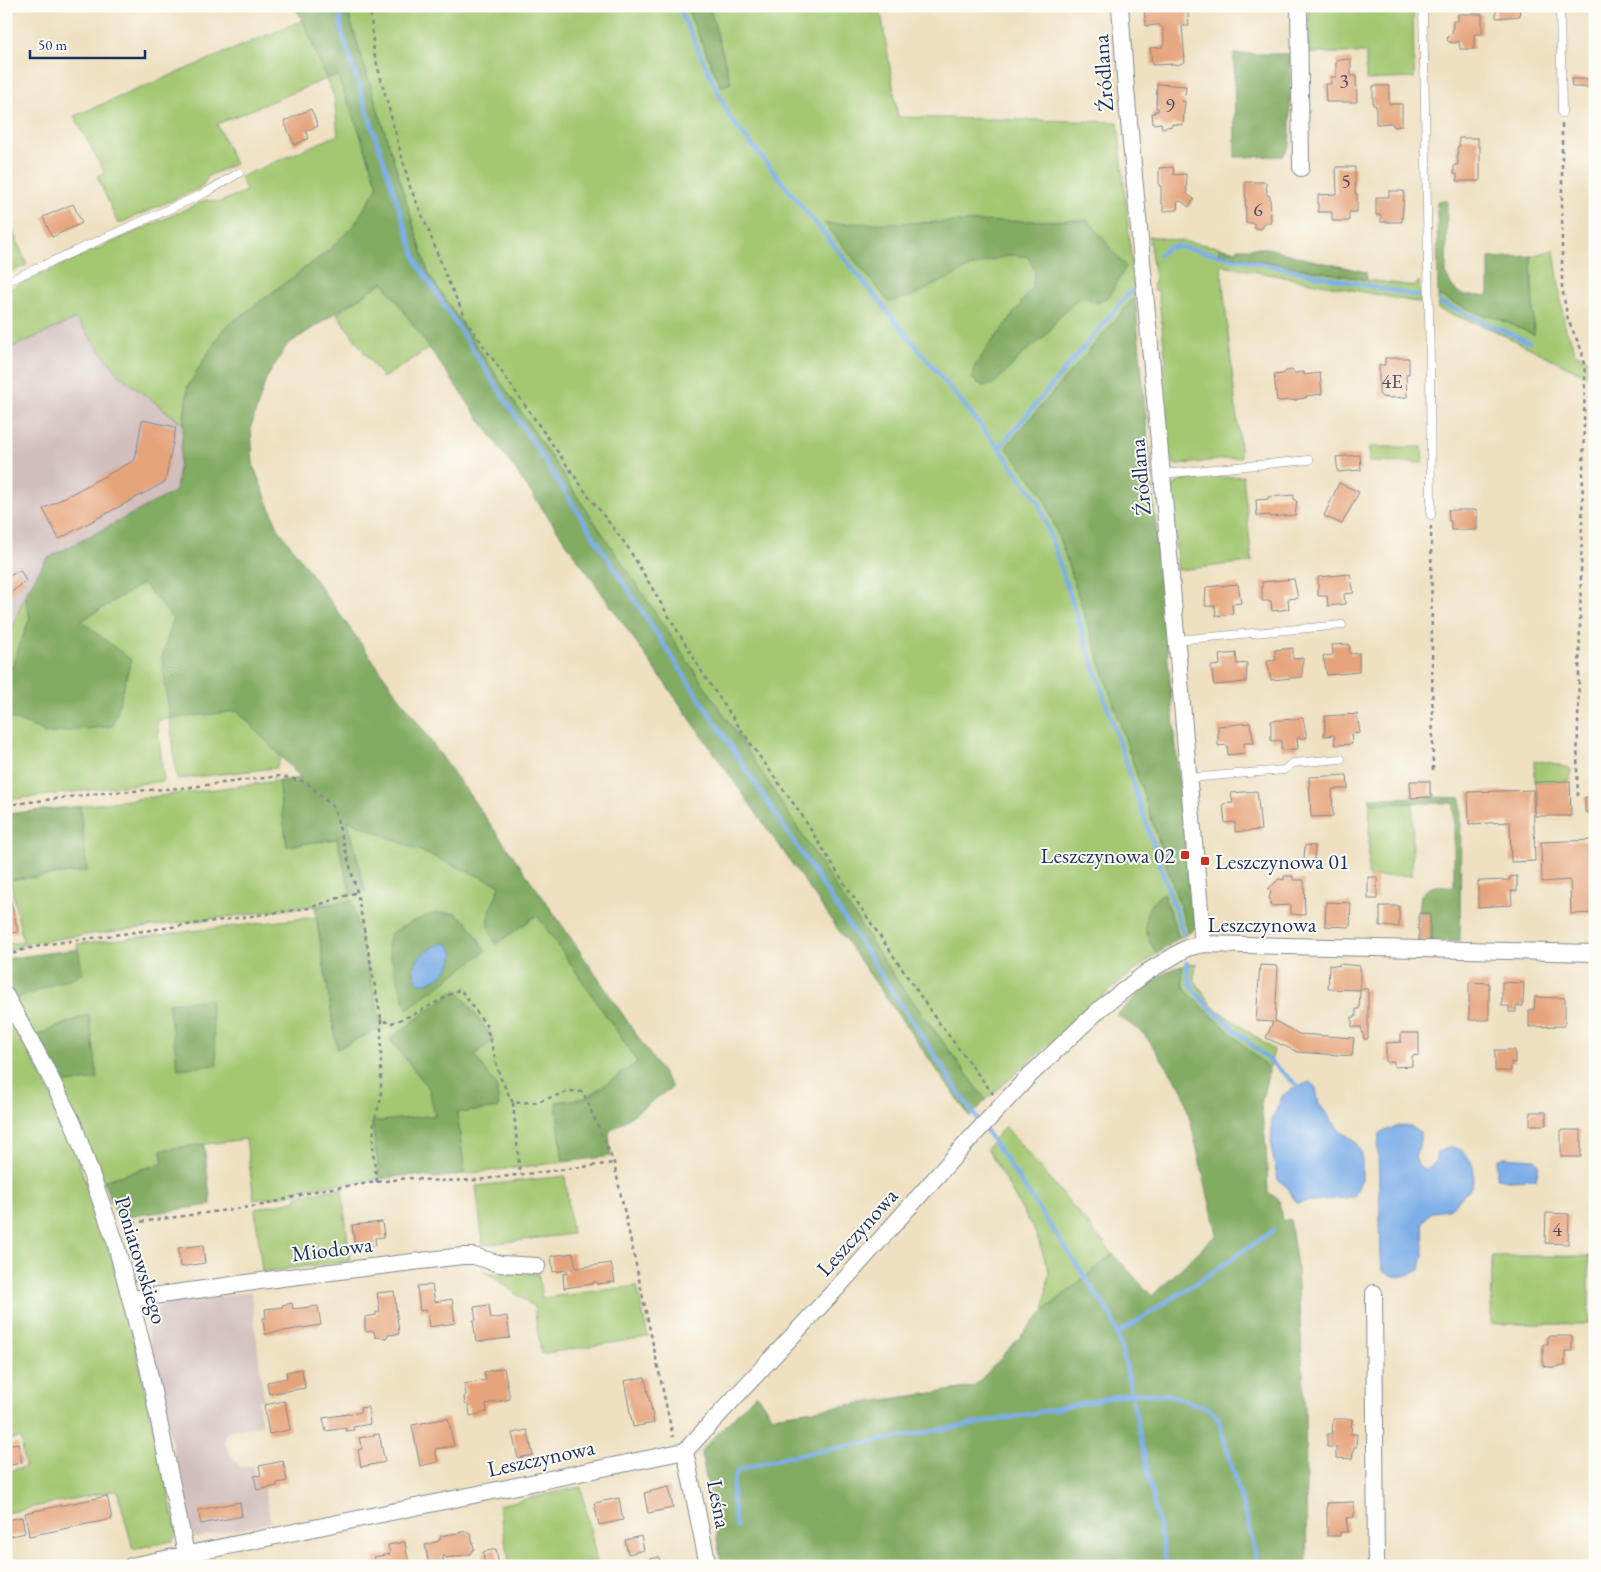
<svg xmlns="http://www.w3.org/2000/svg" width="1601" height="1572" font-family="'EB Garamond',serif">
<rect width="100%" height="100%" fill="#fdfcf7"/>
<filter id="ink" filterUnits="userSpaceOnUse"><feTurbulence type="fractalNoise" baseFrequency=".02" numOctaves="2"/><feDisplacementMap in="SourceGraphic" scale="10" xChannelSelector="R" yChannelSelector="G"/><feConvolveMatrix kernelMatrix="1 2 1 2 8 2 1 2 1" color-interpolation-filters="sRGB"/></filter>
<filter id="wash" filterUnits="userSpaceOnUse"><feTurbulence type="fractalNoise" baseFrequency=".0096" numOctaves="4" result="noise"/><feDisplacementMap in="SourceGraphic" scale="20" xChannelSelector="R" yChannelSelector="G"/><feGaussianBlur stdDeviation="1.12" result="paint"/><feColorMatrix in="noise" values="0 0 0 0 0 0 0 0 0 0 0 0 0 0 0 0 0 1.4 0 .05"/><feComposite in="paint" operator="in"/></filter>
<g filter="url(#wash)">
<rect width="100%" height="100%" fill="#eee0c0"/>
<!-- industrial -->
<path fill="#d1bfbd" d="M76 319 119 375 183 424 176 491 46 559 25 595 6 646V463L12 460 6 447V350Z
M251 1292 264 1400 258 1401 262 1425 230 1431 225 1435V1443L230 1453 240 1467 253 1466 257 1490 264 1488 271 1522 196 1538 191 1532 145 1319 164 1303Z"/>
<!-- green -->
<path fill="#a4c872" stroke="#607c68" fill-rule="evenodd" d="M346 6H686L721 87 731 83 709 6H880L898 117 1118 122 1135 297 1007 447 1043 494 1062 546 1189 933 1179 938 1163 894 1146 918 1150 943 1157 954 1117 984 986 1100 889 969 654 611 429 275ZM1088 220 1089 299 1079 297 1060 316 1042 339 1025 352 994 384 989 345 1002 330 1032 288 1035 270 1028 257C1023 256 1017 255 1012 255 986 257 956 274 934 285L826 225Z
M1308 6H1413L1414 78 1366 80V53H1308Z
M303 20 326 78 337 74 357 125 378 186 354 225 328 251 223 329 188 386 183 424 119 375 76 319 6 350V290L206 200 220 202 246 191 240 177 338 135 334 96 326 79 217 124 235 164 208 176 202 187 118 224 97 176 105 173 74 116Z
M6 215 27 265 6 274Z
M1149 236 1219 247 1220 253 1367 280 1415 286 1419 281 1421 303 1221 265 1241 457 1177 465 1170 462 1165 438 1158 367 1166 363 1158 290H1154L1153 283 1155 280Z
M1554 250 1565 328 1571 339 1575 353 1595 363V380L1491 329 1438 309V296L1485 316 1490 315 1534 334 1531 256Z
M383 282 430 348 383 378 337 314Z
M1369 447H1422L1423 463 1369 462Z
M1243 476 1252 562 1178 570 1171 491 1173 486 1182 480Z
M143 583 174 619 162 658 238 710 281 757 276 768 177 779 170 719 157 721 164 781 6 800V716L44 731 43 734 81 621Z
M25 595 30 618 6 682V646Z
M1534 760 1552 763 1571 769 1570 781 1535 782Z
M278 781 287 846 337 839 351 895 365 891 348 820 501 885 488 916 496 944 537 915 638 1062 586 1098 556 1102 563 1162 465 1174 457 1113 499 1108 496 1085 474 1055 493 1040 457 990 390 1039 430 1089 435 1116 372 1123 380 1179 310 1188 296 1192 289 1195 254 1200 246 1139 161 1150 163 1163 103 1181 59 1084 89 1014 35 1036 12 1000 78 949 77 944 316 917 338 1049 351 901 62 938 23 945 6 953V944L23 942 10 880 87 871 80 806Z
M1370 803H1413L1412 875 1368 877Z
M1196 963 1194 979 1212 1006 1274 1050 1269 1069 1187 992 1183 984 1182 966Z
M6 1008 63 1117 110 1253 131 1327 177 1533 173 1541 133 1549 117 1490 6 1513V1471L25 1467 21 1438 6 1440Z
M1005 1126 1113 1254 1044 1311 1049 1271 1037 1236 987 1148Z
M565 1176 572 1234 483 1245 476 1186Z
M342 1189 350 1261 262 1272 255 1209 297 1200V1196L301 1194Z
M1492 1256H1589V1324H1491Z
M485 1271 496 1274 538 1273 542 1298 637 1286 648 1337 541 1354 534 1307Z
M581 1487 597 1561 571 1566H510L498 1505Z"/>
<!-- forest -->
<path fill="#83ac64" stroke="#4f6e61" d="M294 6H346L429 275 736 733 889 969 986 1100 970 1117 383 282 287 345 266 379 251 427 253 465 278 528 549 906 672 1087 609 1132 611 1156 563 1162 556 1102 586 1098 638 1062 537 915 496 944C481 917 492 911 500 885L348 820 365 891 351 895 337 839 287 846 278 781 301 778 238 711 170 719 162 658 173 619 143 583 81 621 131 660 113 726 43 734 44 731 6 716V682L30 618 25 595 46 559 176 491 188 386 223 329 328 251 354 225 378 186 357 125 337 75 326 79 303 20Z
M686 6H709L731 83 721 87Z
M1234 54H1290V145L1283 156 1235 157Z
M1447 200 1446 272C1453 298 1467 297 1489 295V258L1531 256 1534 335 1490 315 1485 316 1438 296 1437 201Z
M1088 220 1126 267 1110 295 1098 303 1089 299 1079 298 1060 316 1042 339 1025 352 994 384 982 386 972 378 975 366 989 345 1002 330 1032 288 1035 270 1028 257 1012 255 995 259 969 268 910 297 889 302 825 224Z
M1219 247 1237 251 1238 248H1268L1303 258 1366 272 1367 280 1220 253Z
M1135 297 1186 858 1196 928 1189 933 1062 546 1043 494 1006 447Z
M1432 797 1461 798 1460 941H1430V913H1419L1421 895C1436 881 1438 887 1454 886V803H1370V798Z
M80 806 87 871 6 880V814Z
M1163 893 1179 938 1157 954C1142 930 1139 910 1163 893Z
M352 901 382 1027 337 1049 315 907Z
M436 913H455L468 923 486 951 407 1009 388 948 390 934 411 922Z
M78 949 83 974 12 1000 6 989V961L9 958Z
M1182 966 1183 984 1187 992 1269 1069 1261 1105 1266 1146 1268 1192 1279 1200 1282 1221 1290 1219 1297 1266 1305 1410 1307 1566H722L701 1451 756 1394 772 1416 974 1387 1044 1311 1113 1254 1152 1296 1217 1234 1183 1090 1144 1034 1117 1015C1134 998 1158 972 1182 966Z
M457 989 494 1040 474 1055 496 1085 499 1108 457 1113 465 1174 435 1178 410 1175 380 1179 372 1122 435 1115 429 1089 390 1039Z
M210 999 217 1065 178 1069 168 1003Z
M89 1014 98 1079 59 1084 35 1036Z
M204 1144 211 1205 118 1218 103 1181 163 1163 161 1150Z"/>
<!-- water -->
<path fill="#7daee8" stroke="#4c6ea3" d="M445 943 449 945 454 953C452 967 436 985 420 983 402 967 428 945 445 943Z
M1311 1082 1316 1088 1319 1104 1341 1132 1355 1141 1362 1155V1179L1354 1197 1296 1203 1288 1188 1278 1180 1271 1147 1272 1119 1283 1095 1298 1086Z
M1396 1126H1410L1420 1132V1145L1415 1155 1418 1166 1426 1170 1435 1163 1437 1153C1443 1150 1449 1146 1456 1148 1470 1152 1479 1173 1471 1186 1469 1191 1464 1194 1461 1198 1452 1209 1445 1212 1431 1212L1423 1222 1424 1249 1420 1270C1404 1277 1399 1280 1382 1271L1381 1257 1378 1149 1379 1134Z
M1504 1157 1535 1159 1539 1164 1536 1179 1508 1180 1497 1178V1160Z"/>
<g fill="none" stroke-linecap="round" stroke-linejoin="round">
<!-- stream -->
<path stroke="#7daee8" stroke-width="4.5" d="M338 6 344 40 418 265 659 637 968 1106 996 1145 1112 1317 1125 1362 1167 1566
M678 6 730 118 999 448 1039 502 1183 933
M1159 255 1167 248 1176 246 1418 296
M1441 303 1529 342
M1591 368 1595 370
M999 448 1131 291
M1187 963C1189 987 1192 989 1208 1006L1298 1086
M1117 1334 1195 1284 1274 1230
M736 1526C733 1508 729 1486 738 1470L786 1457 1025 1415 1132 1393 1170 1395 1210 1409 1218 1417 1251 1534 1258 1566"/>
</g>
<g id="blocks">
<!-- building -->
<path fill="#e6a47b" d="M1172 6H1187L1189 26H1182L1185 62 1177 65 1175 64 1152 65 1150 48 1162 47 1164 43 1163 28 1159 25 1146 26 1144 9Z
M1496 6H1519L1520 16 1496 18Z
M1458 14H1482V34H1474V49H1460L1459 41 1454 43 1449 42 1447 40 1448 35 1452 33 1453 21H1458Z
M1351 59V76H1356L1357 102H1326L1325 84H1331V77H1336V60Z
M1571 79H1595V87H1572Z
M1157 84 1186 86 1185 95 1180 97 1182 102 1185 101 1183 125 1172 124V126L1162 128 1161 123 1153 124 1152 113H1155L1154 111H1158V108H1156Z
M1373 86H1389V104H1402V126L1394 127 1392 123 1376 124V105H1373Z
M311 109 318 126 306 131 309 138 294 145 284 121Z
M1459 138H1478V147H1480V181H1457V174H1454V165H1458L1457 147H1459Z
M1173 167 1174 175 1186 174 1187 194 1194 199 1189 207 1181 201 1177 202 1178 210 1163 211V203H1161V186H1159V168Z
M1336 167H1355V194H1357V212H1349V221H1332V212H1318V195L1337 194Z
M1245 182H1266L1267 195 1270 196 1271 223H1263V227L1261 229 1254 228V223H1246Z
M1389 191H1404L1402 222H1381V215H1376V197H1389Z
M73 204 82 223 52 237 43 217Z
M1385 358H1409V374H1406L1407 397 1390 398 1382 397 1379 394V365H1385Z
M1292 370 1295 373 1304 372V375L1320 373 1322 394 1306 396V398L1297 399V400L1277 401 1274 375 1283 374 1286 371Z
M142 420 176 427 165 482 59 539 43 509 135 460Z
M1360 455 1361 470 1338 472 1336 457Z
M1339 483 1359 492 1342 524 1324 516Z
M1294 495V499L1297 502 1295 515 1270 517V515L1257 516 1256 500 1268 499V497Z
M1448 510H1477V530H1451V521H1449Z
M20 570 26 581 13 591 6 610V578Z
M1350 574 1354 593 1344 594 1345 604 1328 606 1327 596H1318V577Z
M1294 579 1298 598 1288 599 1289 609 1272 611 1271 601H1262V582Z
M1238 584 1241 603 1232 604 1233 614 1216 616 1215 606H1205L1206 587Z
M1349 644 1350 654 1359 653V672L1327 675 1323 656 1333 655 1332 645Z
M1293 648V659L1303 658 1302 677 1271 680 1267 661 1276 660 1275 650Z
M1236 653 1237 664 1247 663 1246 682 1214 685 1211 666 1220 665 1219 655Z
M1357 714 1360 733 1351 734 1352 744 1335 745 1334 735 1324 736 1325 716Z
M1303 718 1307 738H1297L1298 749 1281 750V740L1271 741V721Z
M1250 723 1254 743H1244L1245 753 1228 755 1227 745 1218 746V726Z
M1347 775 1348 789H1332L1333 816 1311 817 1309 777Z
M1410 781H1430V794H1432V797L1411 798Z
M1570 781 1571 816H1535V782Z
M1533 790 1535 861 1511 862 1510 822 1469 824 1468 792Z
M1257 791 1261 830 1235 832V822L1225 823 1223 804 1233 803 1231 793Z
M1585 797H1595V812H1585Z
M1595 840V913L1571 914 1570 880 1542 882 1541 842Z
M1305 845 1315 846 1314 860H1304Z
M1284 876H1293V880H1304L1305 915 1291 914V905L1271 906 1269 898 1271 892 1268 889 1279 879 1284 880Z
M1517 876V891H1511L1512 905 1478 907V881L1510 880V877Z
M1368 877H1377V899H1368Z
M6 889H8L18 932 9 934 6 925Z
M1326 902 1351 903 1350 927 1325 926Z
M1380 906H1399V927L1380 926Z
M1419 913H1430V941L1419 940V930H1418V925H1419Z
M1339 964 1360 966V989H1368V1039H1364L1361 1027H1352V1017H1356V1009H1359L1360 990 1328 989 1329 965 1339 966Z
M1260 965 1278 966 1275 1021 1299 1034 1354 1038 1352 1056 1298 1052 1266 1038 1273 1022 1256 1021Z
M1469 982 1489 983V1020H1469Z
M1502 982 1524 983 1523 1006H1516V1012H1509V1006H1502Z
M1535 997 1565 998V1026L1529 1027V1010L1534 1009Z
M1401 1033H1419V1055L1412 1056V1066L1394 1067V1062H1386V1043L1401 1042Z
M1495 1050H1515V1063L1511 1062V1071H1495Z
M1530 1112H1546V1125H1530Z
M1561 1130H1581V1157H1561Z
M1546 1213 1569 1214 1568 1244 1545 1243Z
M382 1222 384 1237 375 1238 376 1245 355 1247 352 1225Z
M203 1245 205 1263 180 1267 178 1248Z
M573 1253 576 1268 611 1263 615 1282 597 1284V1282H593V1284L564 1288 563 1274 568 1273 567 1270 553 1272 551 1256Z
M432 1285 435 1302 452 1299 455 1323 429 1327 427 1310 420 1311 417 1286Z
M394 1291 399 1334 388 1335 386 1338 375 1337 374 1331 367 1332 365 1330V1317L376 1315V1312H380L377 1293Z
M292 1303 293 1309 318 1306 321 1325 265 1334 263 1318H266L265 1309 283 1307 282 1305Z
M489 1305 491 1319 507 1316 510 1338 476 1342 473 1320H476L474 1307Z
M1548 1336H1572V1351H1565V1366H1558L1556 1368 1543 1366V1344H1548Z
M504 1368 510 1399 486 1404 487 1412 470 1416 469 1406 465 1404 464 1397 466 1394 464 1384 486 1380 484 1372Z
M302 1369 305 1388 269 1394 267 1382 287 1378 286 1372Z
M645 1377 654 1423 633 1427 624 1381Z
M285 1401 290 1430 269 1434 264 1405Z
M368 1407 370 1424 353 1427 354 1430 346 1431V1428L326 1431 323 1418 361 1412 360 1408Z
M448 1418 454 1446 435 1449 438 1462 420 1466 412 1425Z
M1333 1419H1352L1351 1434H1357L1356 1447H1354L1352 1459 1336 1458V1447H1327V1434H1332Z
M527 1430 533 1455 518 1458 512 1433Z
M379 1434 385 1462 361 1467 358 1450 362 1449 359 1438Z
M18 1443 22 1463 6 1466V1445Z
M283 1461 287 1481 277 1483V1486L257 1490 254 1476 261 1475 259 1466Z
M669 1487 673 1508 648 1513 644 1493Z
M107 1496 112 1519 29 1536 25 1513Z
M619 1498 623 1520 599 1525 594 1503Z
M240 1502 242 1516 201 1524 198 1510Z
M1354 1502V1517L1346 1518 1348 1532H1340V1536H1327V1503Z
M22 1517 25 1533 6 1537V1520Z
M467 1531 471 1534 474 1549 470 1554 447 1558 442 1555 445 1566H429L425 1545 439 1541 441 1536Z
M641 1536 644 1550 628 1554 625 1540Z
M405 1542 409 1566H375L374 1557 390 1554 388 1545Z
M496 1549 499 1566H485L483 1552Z
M659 1557 660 1562 665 1561 666 1566H645V1564L651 1563 650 1559Z"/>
</g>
</g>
<g filter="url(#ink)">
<use href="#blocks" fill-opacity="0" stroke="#84888f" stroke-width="1"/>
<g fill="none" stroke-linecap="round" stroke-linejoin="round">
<defs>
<path id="service" d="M1423 6 1430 363 1431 515
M1560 6 1562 113
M6 282 205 193 239 173
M1162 474 1309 460
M1177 640 1342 625
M1189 778 1284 770 1293 763 1341 759"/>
<path id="minor" d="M1120 6 1126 90 1162 474 1203 944
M1299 6 1301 168
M6 996 44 1065 73 1123 115 1241 148 1367 186 1554
M1374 1293 1376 1566
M132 1299 282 1278 462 1256H474L500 1264 537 1266
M685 1451 708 1566
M131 1566 685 1451 837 1288 970 1139 1029 1076 1101 1008 1147 972 1187 948 1203 944 1595 953"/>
</defs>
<!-- service casing -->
<use href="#service" stroke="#84888f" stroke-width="9"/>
<!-- minor casing -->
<use href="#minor" stroke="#84888f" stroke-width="18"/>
<!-- path -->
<path stroke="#84888f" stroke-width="2.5" stroke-dasharray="4 4" stroke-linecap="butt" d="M370 6 374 53 410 187 428 229 448 281 469 325 587 494 627 546 705 677 760 757 801 814 846 886 934 1016 993 1094
M1562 124V287L1568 320 1582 351 1585 373 1577 773 1578 797
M1431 526 1433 774
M6 805 101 793 182 788 280 776 306 782 334 808 357 892 381 1018 389 1024 417 1013 460 989 486 1025 500 1077 513 1103 537 1102 570 1091 583 1092 614 1163 673 1437
M6 957 22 950 49 944 309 908 357 892
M513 1103 520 1174
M377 1182 373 1153 374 1122 381 1099V1018
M125 1224 264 1205 319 1190 377 1182 410 1178 438 1181 477 1180 614 1163"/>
<!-- service -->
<use href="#service" stroke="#fff" stroke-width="8"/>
<!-- minor -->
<use href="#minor" stroke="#fff" stroke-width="16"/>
</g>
</g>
<!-- markers -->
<g fill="#c8321e" stroke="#fdfcf7" stroke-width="2">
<rect x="1180" y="850" width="10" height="10" rx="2.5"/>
<rect x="1200" y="856" width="10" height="10" rx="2.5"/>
</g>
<g text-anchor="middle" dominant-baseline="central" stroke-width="4" stroke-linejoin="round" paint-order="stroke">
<!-- number labels -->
<g font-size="20" fill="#4e4c65">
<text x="1344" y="81">3</text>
<text x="1170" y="105">9</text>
<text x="1346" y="181">5</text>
<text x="1258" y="209">6</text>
<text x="1392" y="381">4E</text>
<text x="1557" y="1229">4</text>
</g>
<!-- street labels -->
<g font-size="22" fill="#1b2f5e" stroke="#fdfcf7">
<text transform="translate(1103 73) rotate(-94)">Źródlana</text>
<text transform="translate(1140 477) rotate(-95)">Źródlana</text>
<text x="1262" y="924">Leszczynowa</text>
<text transform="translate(857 1232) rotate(-48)">Leszczynowa</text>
<text transform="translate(332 1249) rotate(-7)">Miodowa</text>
<text transform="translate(141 1260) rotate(73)">Poniatowskiego</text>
<text transform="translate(541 1458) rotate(-12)">Leszczynowa</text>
<text transform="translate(719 1504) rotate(79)">Leśna</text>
</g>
<!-- poi labels -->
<g font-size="22" fill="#1b2f5e" stroke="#fdfcf7" text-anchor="end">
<text x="1175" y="855">Leszczynowa 02</text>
<text x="1215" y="861" text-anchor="start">Leszczynowa 01</text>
</g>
</g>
<!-- margin -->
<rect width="1601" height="1572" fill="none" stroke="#fdfcf7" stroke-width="25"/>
<!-- scale -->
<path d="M30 50v8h115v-8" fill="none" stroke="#1b2f5e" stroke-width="2.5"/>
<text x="38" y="50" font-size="15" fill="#1b2f5e" stroke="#fdfcf7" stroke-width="4" paint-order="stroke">50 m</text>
</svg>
